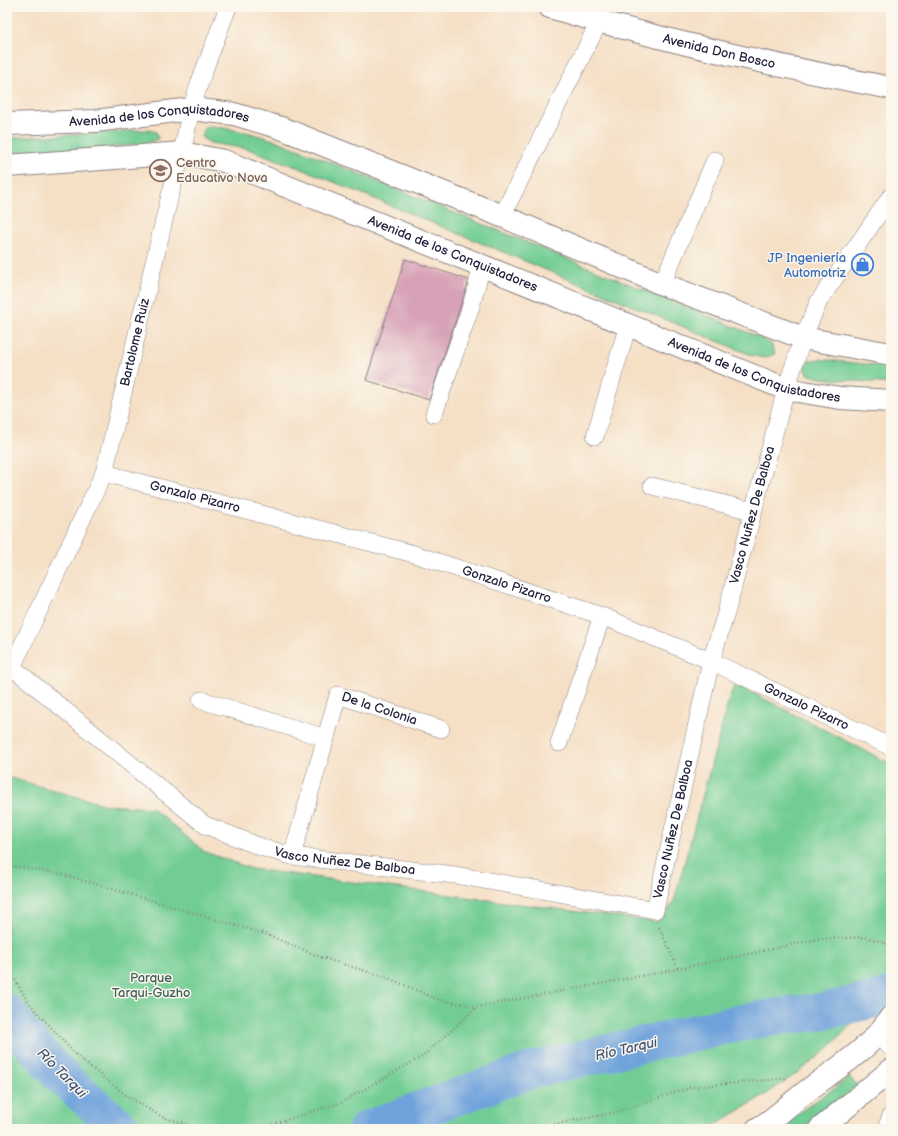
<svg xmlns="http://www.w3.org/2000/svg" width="898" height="1136" font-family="'Balsamiq Sans',sans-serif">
<rect width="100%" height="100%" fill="#fbf7ec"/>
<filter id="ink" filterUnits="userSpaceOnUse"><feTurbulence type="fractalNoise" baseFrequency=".025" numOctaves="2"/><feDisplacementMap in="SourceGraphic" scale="8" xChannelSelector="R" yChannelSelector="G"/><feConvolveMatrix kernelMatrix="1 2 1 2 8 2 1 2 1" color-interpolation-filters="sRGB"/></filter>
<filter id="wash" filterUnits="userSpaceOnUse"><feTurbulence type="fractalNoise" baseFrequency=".012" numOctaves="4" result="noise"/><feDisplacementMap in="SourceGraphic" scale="16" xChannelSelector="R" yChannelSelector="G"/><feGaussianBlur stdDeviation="0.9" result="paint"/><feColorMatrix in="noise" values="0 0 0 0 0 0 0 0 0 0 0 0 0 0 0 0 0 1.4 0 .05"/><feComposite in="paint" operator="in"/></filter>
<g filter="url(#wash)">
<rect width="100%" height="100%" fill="#f5dfc5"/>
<!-- green -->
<path fill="#72cd94" stroke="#4a7868" d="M212 126 250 133 277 141 313 155 757 336 771 344 775 354 764 358 751 355 310 172 248 149 210 143 201 137 205 127Z
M141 130H149L156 132 158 139 150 142 107 148 7 153V138L104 133Z
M819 359 891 367V384L820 378 808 374 803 366 809 361Z
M734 686 741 687 891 764V978C870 1002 849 1029 825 1051 790 1082 748 1105 708 1129H7V777L106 805 152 808 205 852 252 869 657 922 666 914 674 901 730 696Z
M850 1077 857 1086 835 1106 801 1129H776Z"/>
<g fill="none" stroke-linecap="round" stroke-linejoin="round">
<!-- river -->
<path stroke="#6fa3db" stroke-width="37" d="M7 1013 26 1038 62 1077 122 1129
M367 1129 532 1070 724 1026 781 1016 820 1012 891 996"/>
</g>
<g id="blocks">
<!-- building -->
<path fill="#d7a1b7" d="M405 259 469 280 429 400 366 380Z"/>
</g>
</g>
<g filter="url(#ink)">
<use href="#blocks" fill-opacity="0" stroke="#8c8080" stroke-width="1"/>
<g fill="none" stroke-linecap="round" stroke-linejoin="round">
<defs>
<g id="street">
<path d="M502 216 599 22"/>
<path d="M662 284 715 160"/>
<path d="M434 414 471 306 482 266"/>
<path d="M595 436 628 325"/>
<path id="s1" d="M104 473 414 554 602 616 711 661 891 747"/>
<path d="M652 486 752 511"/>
<path id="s2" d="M7 666 12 667 205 825 261 847 292 856 455 875 655 910 711 661 726 613 786 389 803 338 819 301 891 196"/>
<path id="s3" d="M12 667 104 473 170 195 182 153 191 109 202 76 228 7"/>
<path d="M201 700 326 738"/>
<path d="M559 743 602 616"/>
<path id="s4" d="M292 856 338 695 441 729"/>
<path d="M877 1035 891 1048"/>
<path d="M886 1129 891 1116"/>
</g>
<g id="secondary">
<path id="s5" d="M550 7C662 41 776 66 891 88"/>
<path id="s6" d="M7 124 95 121 191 109 234 114 281 128 502 216 662 284 803 338 891 354"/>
<path id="s7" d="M7 166 182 153 224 161 786 389 840 398 891 401"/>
<path d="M757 1129C771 1122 790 1104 803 1094 835 1069 868 1051 891 1017"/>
<path d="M820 1129 891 1070"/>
</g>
</defs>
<!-- street casing -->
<use href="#street" stroke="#8c8080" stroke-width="18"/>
<!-- secondary casing -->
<use href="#secondary" stroke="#8c8080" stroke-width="24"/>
<!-- path -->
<path stroke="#8c8080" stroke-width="2.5" stroke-dasharray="1 3" stroke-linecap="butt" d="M7 865 61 874 265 934 323 958 388 978 439 1000 478 1007 678 969 818 939 866 937 891 945
M659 927 678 969
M7 966 28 1002 79 1058 127 1096 162 1117 203 1129 260 1128 340 1103 423 1056 477 1007
M539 1129 555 1124 613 1113 692 1087 788 1078"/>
<!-- street -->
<use href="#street" stroke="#fff" stroke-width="17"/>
<!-- secondary -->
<use href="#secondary" stroke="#fff" stroke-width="22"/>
</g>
</g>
<!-- icons -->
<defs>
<symbol id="school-ring" viewBox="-11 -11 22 22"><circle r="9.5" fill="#fbf7ec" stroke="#8d6e63" stroke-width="1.5"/><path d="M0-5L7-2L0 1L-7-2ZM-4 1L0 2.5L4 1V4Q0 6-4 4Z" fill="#8d6e63"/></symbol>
<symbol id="shop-ring" viewBox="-11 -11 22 22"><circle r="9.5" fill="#fbf7ec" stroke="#3f7fe0" stroke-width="1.5"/><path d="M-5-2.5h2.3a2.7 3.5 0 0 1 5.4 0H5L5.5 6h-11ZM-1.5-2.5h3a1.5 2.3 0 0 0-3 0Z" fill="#3f7fe0"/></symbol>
</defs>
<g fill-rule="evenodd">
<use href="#school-ring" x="148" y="158" width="25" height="25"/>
<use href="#shop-ring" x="850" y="252" width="25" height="25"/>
</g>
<g text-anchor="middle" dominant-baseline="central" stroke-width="3" stroke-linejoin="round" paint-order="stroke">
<!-- street labels -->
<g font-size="13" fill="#22223b" stroke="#fbf7ec">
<text stroke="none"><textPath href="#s5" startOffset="175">Avenida Don Bosco</textPath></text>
<text stroke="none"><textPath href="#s6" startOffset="153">Avenida de los Conquistadores</textPath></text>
<text stroke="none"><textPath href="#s7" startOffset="465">Avenida de los Conquistadores</textPath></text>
<text stroke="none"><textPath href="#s3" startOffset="349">Bartolome Ruiz</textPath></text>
<text stroke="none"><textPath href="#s7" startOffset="789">Avenida de los Conquistadores</textPath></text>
<text stroke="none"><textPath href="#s1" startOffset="94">Gonzalo Pizarro</textPath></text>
<text stroke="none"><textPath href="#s2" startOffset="1121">Vasco Nuñez De Balboa</textPath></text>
<text stroke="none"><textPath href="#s1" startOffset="418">Gonzalo Pizarro</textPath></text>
<text stroke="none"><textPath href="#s1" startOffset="742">Gonzalo Pizarro</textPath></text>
<text stroke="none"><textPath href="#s4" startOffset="211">De la Colonia</textPath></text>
<text stroke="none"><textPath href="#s2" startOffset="797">Vasco Nuñez De Balboa</textPath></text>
<text stroke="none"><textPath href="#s2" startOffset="400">Vasco Nuñez De Balboa</textPath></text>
</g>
<!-- education labels -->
<g font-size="13" fill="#785e54" stroke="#fbf7ec" text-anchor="start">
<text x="176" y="163">Centro<tspan x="176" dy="15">Educativo Nova</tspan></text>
</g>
<!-- shop labels -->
<g font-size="13" fill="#366cbe" stroke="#fbf7ec" text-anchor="end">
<text x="846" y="258">JP Ingeniería<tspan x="846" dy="15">Automotriz</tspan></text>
</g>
<!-- park labels -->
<g font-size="13" fill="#3e5e5a" stroke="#fbf7ec">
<text x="151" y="978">Parque<tspan x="151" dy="15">Tarqui-Guzho</tspan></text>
</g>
<!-- water labels -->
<g font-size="14" font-style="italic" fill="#41567b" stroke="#fbf7ec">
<text transform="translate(626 1049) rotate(-13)">Río Tarqui</text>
<text transform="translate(62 1073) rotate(45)">Río Tarqui</text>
</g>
</g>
<!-- margin -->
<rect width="898" height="1136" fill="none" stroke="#fbf7ec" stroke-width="24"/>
</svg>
